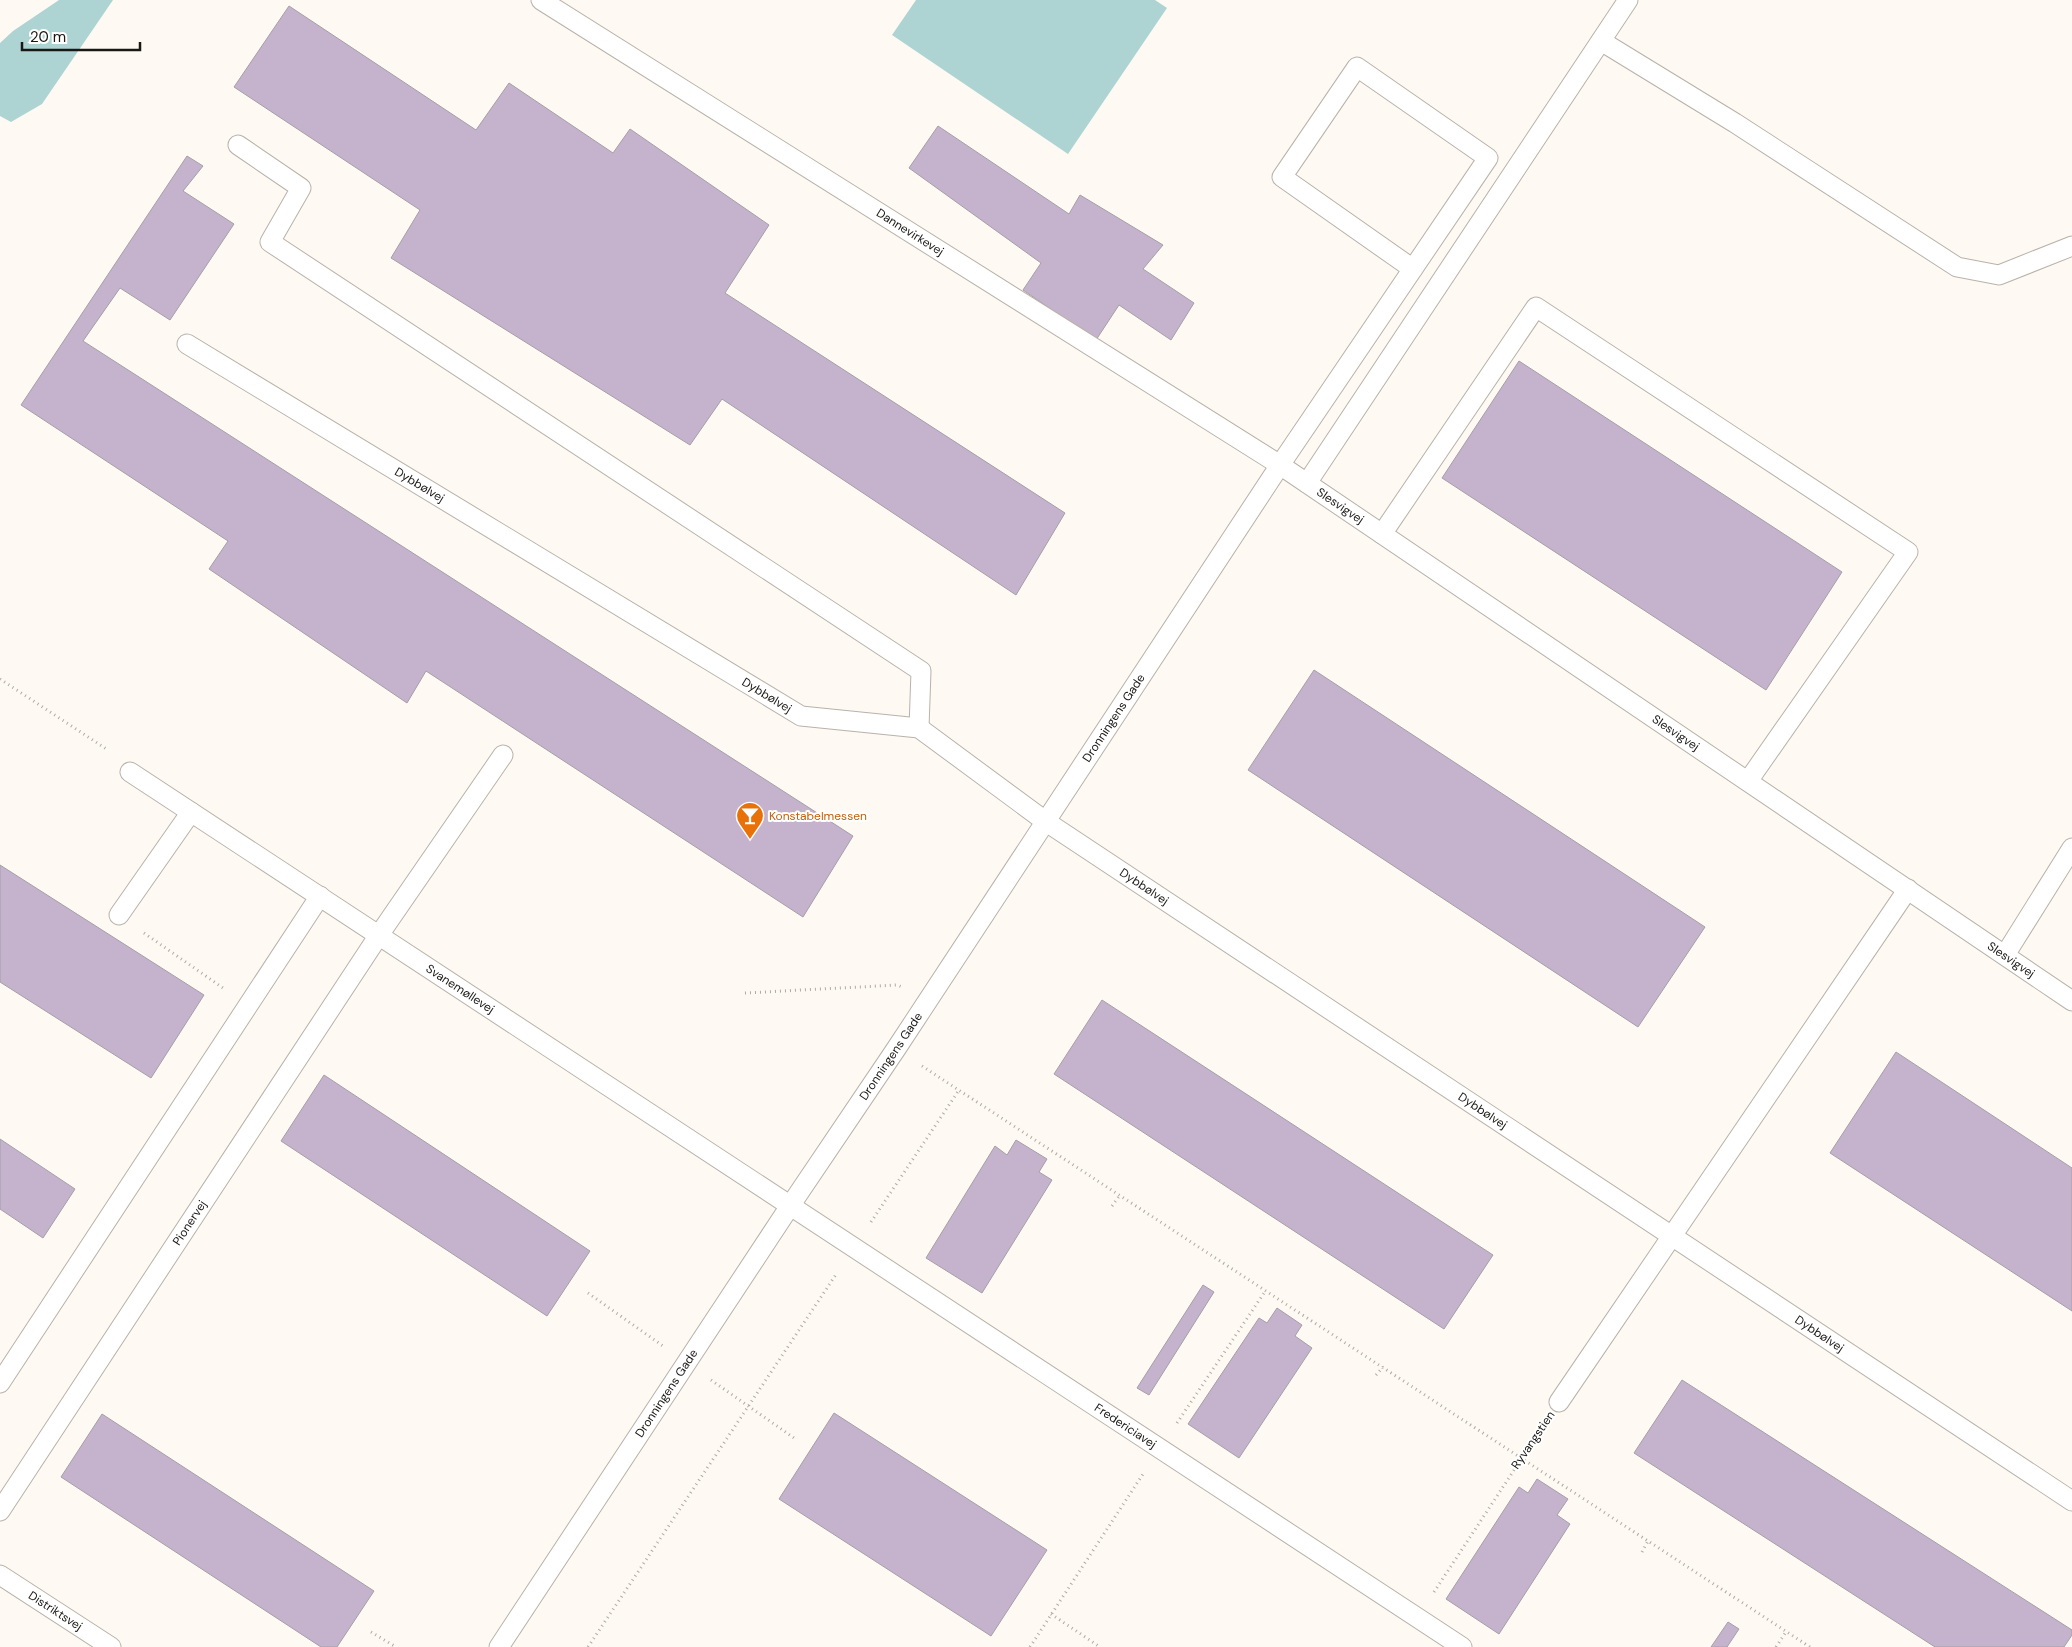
<svg xmlns="http://www.w3.org/2000/svg" width="2072" height="1647" font-family="'DM Sans',sans-serif">
<rect width="100%" height="100%" fill="#fef9f2"/>
<!-- water -->
<path fill="#add4d3" d="M59 0H113L42 104 11 122 0 116V43L13 31Z
M916 0H1155L1167 8 1068 154 892 35Z"/>
<!-- building -->
<path fill="#c5b3cd" stroke="#a49fa7" d="M289 6 476 130 509 83 613 153 630 129 769 225 725 293 1065 513 1016 595 722 399 690 445 391 258 420 210 234 87Z
M938 126 1069 214 1080 195 1163 245 1143 269 1194 303 1171 340 1119 305 1096 340 1023 290 1041 263 909 168Z
M187 156 203 166 183 191 234 224 170 320 120 288 83 341 853 836 803 917 426 671 407 703 209 569 228 541 21 405Z
M1519 361 1842 572 1766 690 1442 478Z
M1314 670 1705 927 1638 1027 1248 770Z
M0 865 204 995 151 1078 0 982Z
M1102 1000 1493 1255 1444 1329 1054 1074Z
M1896 1052 2072 1168V1311L1830 1153Z
M324 1075 590 1251 547 1316 281 1141Z
M0 1139 75 1189 43 1238 0 1209Z
M1016 1140 1047 1159 1039 1172 1052 1180 982 1293 926 1258 995 1146 1007 1155Z
M1203 1285 1214 1292 1149 1395 1137 1388Z
M1277 1308 1302 1325 1295 1336 1312 1348 1239 1458 1188 1424 1259 1318 1267 1323Z
M1682 1380 2072 1630V1635L2064 1647H1935L1634 1453Z
M834 1413 1047 1550 991 1636 779 1499Z
M102 1414 374 1591 337 1647H321L61 1477Z
M1537 1479 1568 1499 1557 1515 1570 1524 1499 1634 1446 1599 1519 1487 1528 1493Z
M1728 1622 1739 1629 1727 1647H1711Z"/>
<g fill="none" stroke-linecap="round" stroke-linejoin="round">
<defs>
<g id="lane">
<path id="s1" d="M541 0 1280 465 2072 1001"/>
<path d="M1601 41 1735 123 1957 267 1999 275 2072 246"/>
<path d="M238 145 301 188 270 242 921 671 919 728"/>
<path id="s2" d="M187 344 801 716 919 728 1045 821 2072 1501"/>
<path d="M1307 483 1628 0"/>
<path d="M1382 534 1536 307 1908 552 1748 781"/>
<path id="s3" d="M130 772 1462 1647"/>
<path d="M119 915 191 812"/>
<path d="M2005 955 2072 848"/>
<path d="M0 1383 320 896"/>
<path d="M1559 1402 1908 889"/>
<path id="s4" d="M0 1511 379 935 503 755"/>
<path id="s5" d="M0 1575 111 1647"/>
<path id="s6" d="M499 1647 790 1206 896 1049 1280 465 1488 158 1357 67 1282 177 1413 269"/>
</g>
</defs>
<!-- lane casing -->
<use href="#lane" stroke="#b9b2aa" stroke-width="21"/>
<!-- path -->
<path stroke="#aeaaa4" stroke-width="3" stroke-dasharray="1 4" stroke-linecap="butt" d="M0 679 108 750
M144 933 223 988
M745 993 897 985 902 987
M922 1066 1810 1647
M1112 1206 1120 1195
M871 1222 959 1090
M588 1293 663 1346
M1376 1375 1383 1367
M711 1380 797 1440
M1177 1423 1266 1290
M1642 1552 1648 1541
M1434 1592 1543 1426
M1051 1614 1100 1647
M371 1632 396 1647
M588 1647 837 1273
M1030 1647 1143 1474
M1776 1647 1786 1632"/>
<!-- lane -->
<use href="#lane" stroke="#fff" stroke-width="19"/>
</g>
<!-- icons -->
<defs>
<symbol id="bar-pin" viewBox="-11 -11 22 30"><path d="M0 17L-7.5 6A9.5 9.5 0 1 1 7.5 6Z" fill="#e8710a" stroke="#fff"/><path d="M-6-5H6L.8 .8V4.5H3.5V6h-7V4.5H-.8V.8Z" fill="#fff"/></symbol>
</defs>
<g fill-rule="evenodd">
<use href="#bar-pin" x="734" y="800" width="32" height="43"/>
</g>
<g text-anchor="middle" dominant-baseline="central" stroke-width="4" stroke-linejoin="round" paint-order="stroke">
<!-- street labels -->
<g font-size="12" fill="#1a1815" stroke="#fff">
<text stroke="none"><textPath href="#s1" startOffset="436">Dannevirkevej</textPath></text>
<text stroke="none"><textPath href="#s2" startOffset="272">Dybbølvej</textPath></text>
<text stroke="none"><textPath href="#s1" startOffset="946">Slesvigvej</textPath></text>
<text stroke="none"><textPath href="#s2" startOffset="678">Dybbølvej</textPath></text>
<text stroke="none"><textPath href="#s6" startOffset="1114">Dronningens Gade</textPath></text>
<text stroke="none"><textPath href="#s1" startOffset="1351">Slesvigvej</textPath></text>
<text stroke="none"><textPath href="#s2" startOffset="1112">Dybbølvej</textPath></text>
<text stroke="none"><textPath href="#s1" startOffset="1756">Slesvigvej</textPath></text>
<text stroke="none"><textPath href="#s3" startOffset="395">Svanemøllevej</textPath></text>
<text stroke="none"><textPath href="#s6" startOffset="709">Dronningens Gade</textPath></text>
<text stroke="none"><textPath href="#s2" startOffset="1518">Dybbølvej</textPath></text>
<text stroke="none"><textPath href="#s4" startOffset="345">Pionervej</textPath></text>
<text stroke="none"><textPath href="#s2" startOffset="1922">Dybbølvej</textPath></text>
<text stroke="none"><textPath href="#s6" startOffset="304">Dronningens Gade</textPath></text>
<text stroke="none"><textPath href="#s3" startOffset="1191">Fredericiavej</textPath></text>
<text transform="translate(1533 1440) rotate(-56)">Ryvangstien</text>
<text stroke="none"><textPath href="#s5" startOffset="66">Distriktsvej</textPath></text>
</g>
<!-- food labels -->
<g font-size="12" fill="#c56008" stroke="#fff" text-anchor="start">
<text x="769" y="816">Konstabelmessen</text>
</g>
</g>
<!-- scale -->
<path d="M22 42v8h118v-8" fill="none" stroke="#1a1815" stroke-width="2.5"/>
<text x="30" y="42" font-size="15" fill="#1a1815" stroke="#ffffff" stroke-width="4" paint-order="stroke">20 m</text>
</svg>
